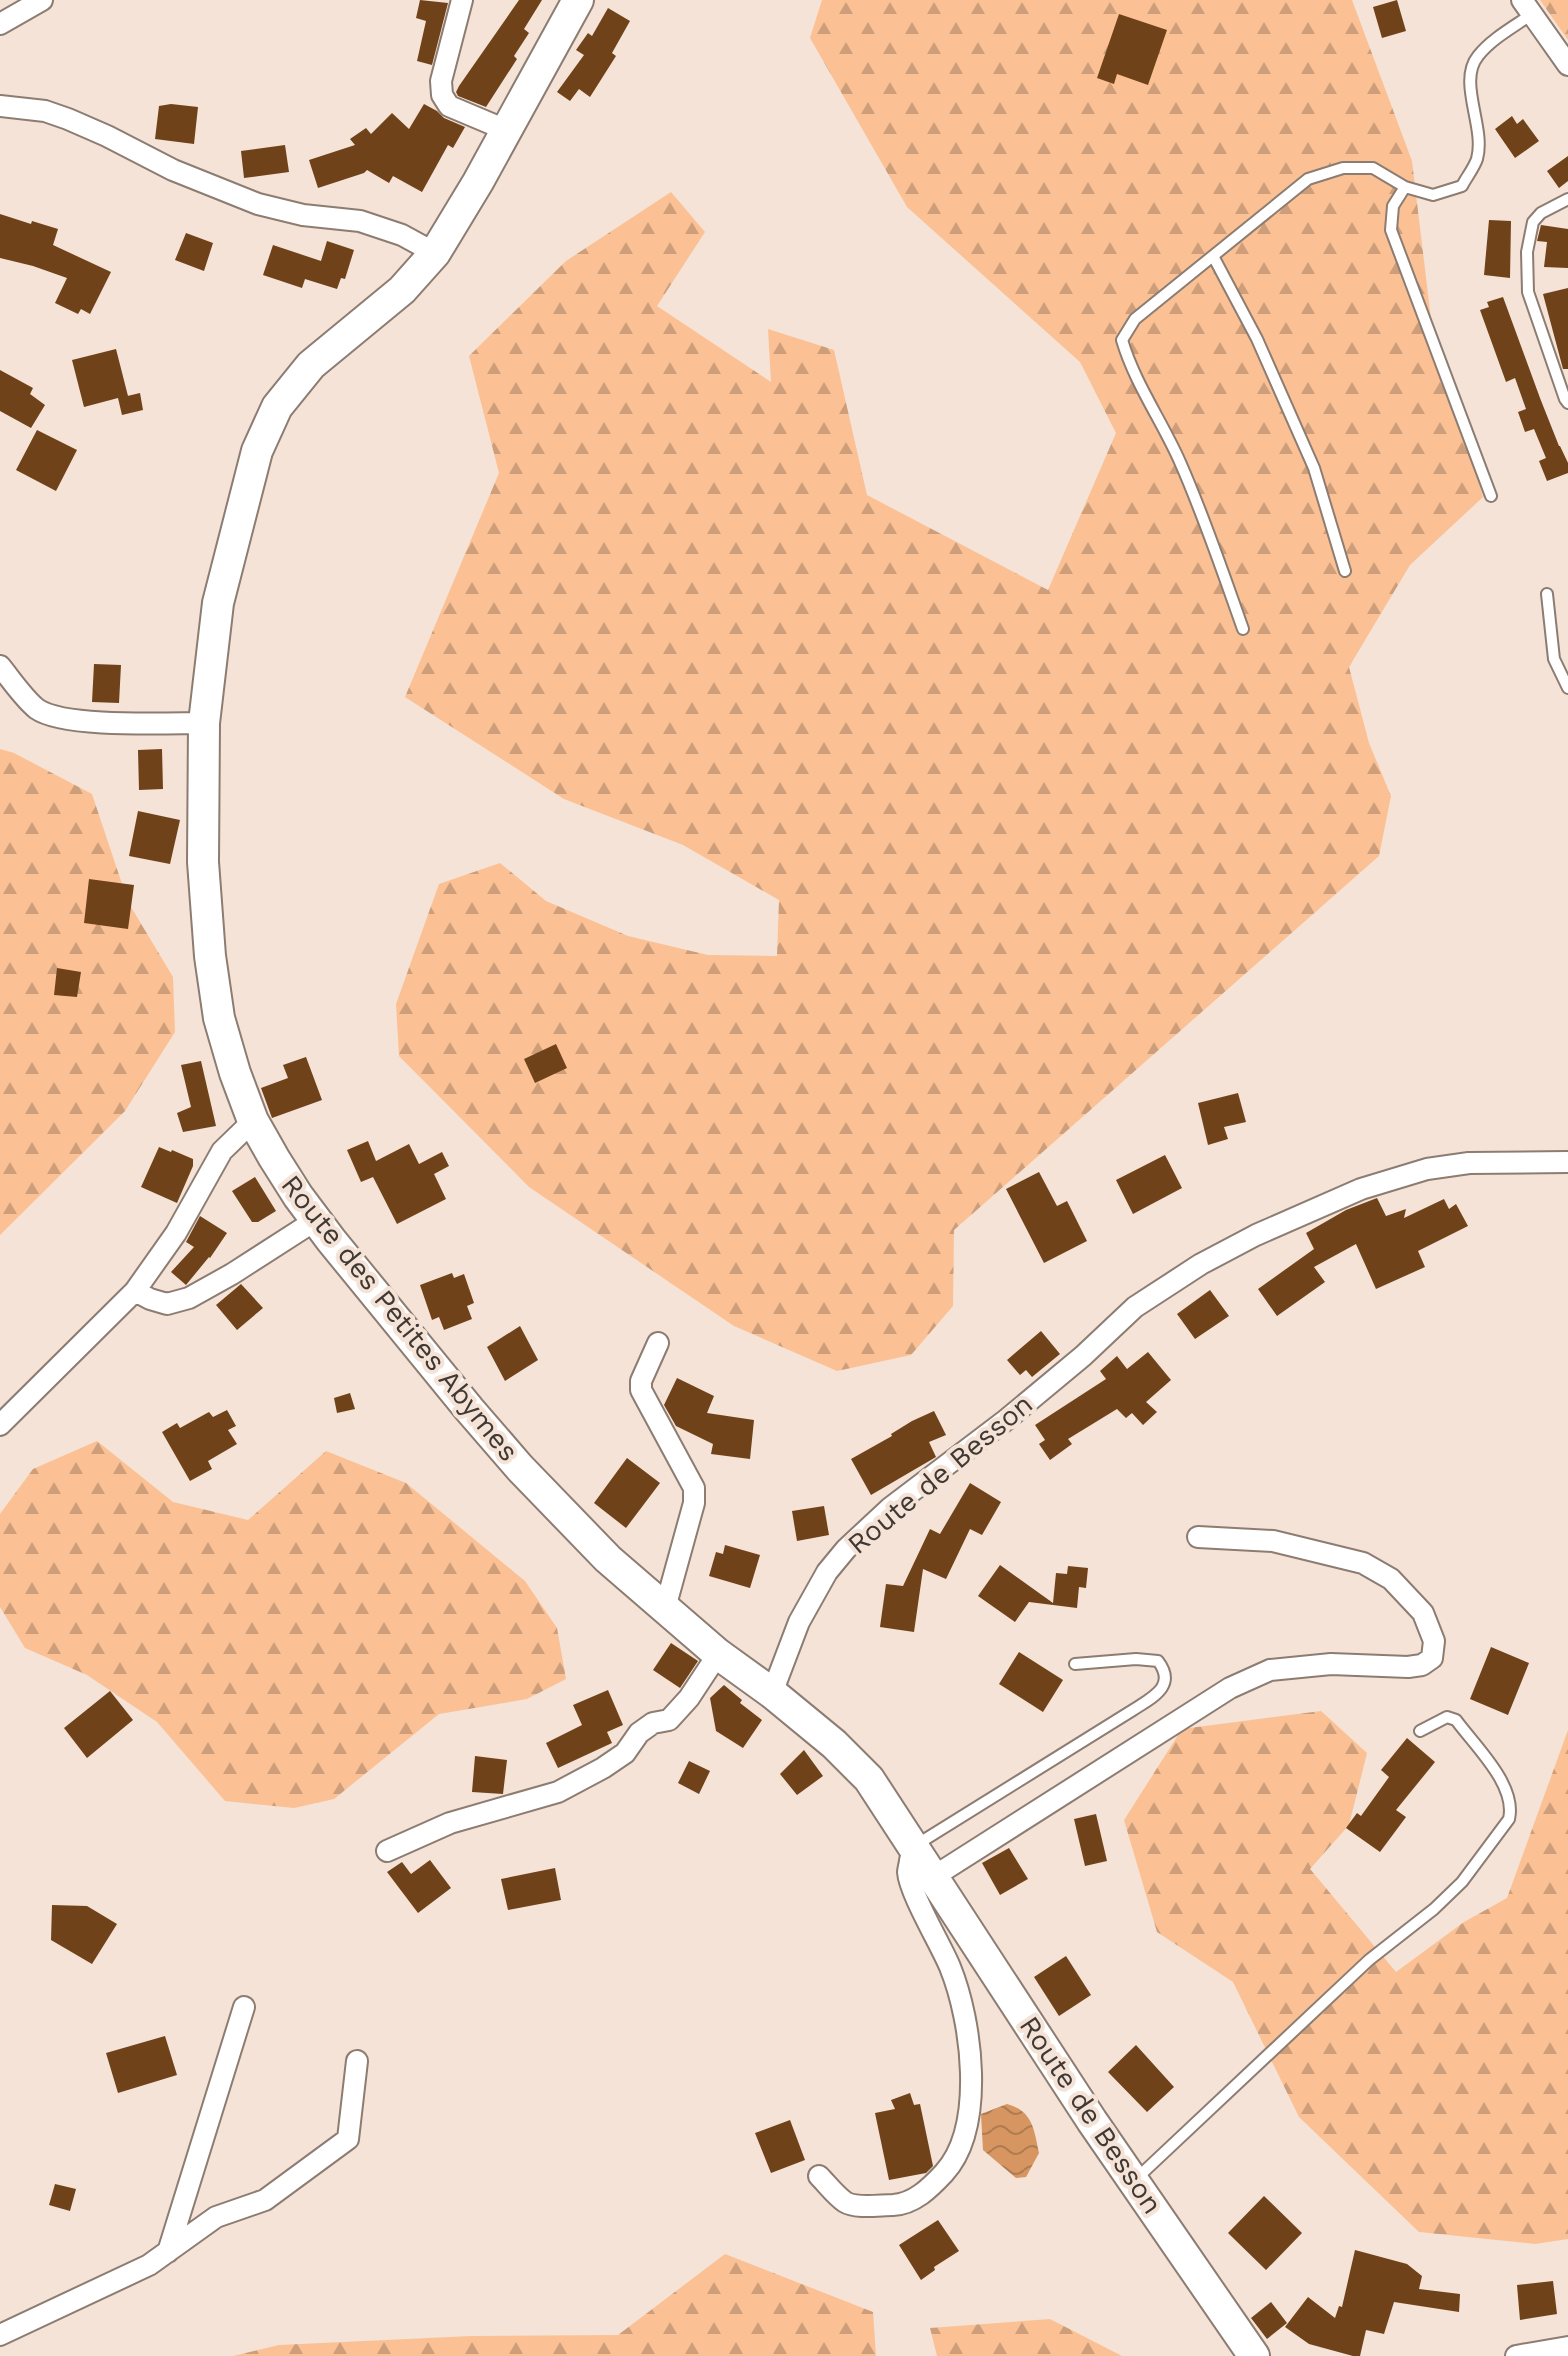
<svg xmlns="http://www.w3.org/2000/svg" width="1568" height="2356" font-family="'Work Sans',sans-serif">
<defs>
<pattern id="forest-firs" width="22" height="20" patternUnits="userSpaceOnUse" patternTransform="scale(2)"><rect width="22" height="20" fill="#fbc194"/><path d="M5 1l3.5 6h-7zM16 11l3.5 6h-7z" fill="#cd9e79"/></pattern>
<pattern id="water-waves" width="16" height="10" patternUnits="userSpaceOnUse" patternTransform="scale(2)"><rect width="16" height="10" fill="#d69561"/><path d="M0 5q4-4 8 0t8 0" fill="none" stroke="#af7b51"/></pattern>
</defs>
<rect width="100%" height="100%" fill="#f4e3d6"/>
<!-- forest -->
<path fill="url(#forest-firs)" d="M822 0H1352L1412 161 1431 319 1483 497 1410 565 1349 667 1369 743 1391 796 1379 856 954 1230 953 1306 911 1355 837 1371 734 1326 529 1187 399 1056 396 1004 439 884 500 863 546 901 628 936 708 955 777 956 779 900 683 845 564 799 405 697 499 473 469 356 566 261 671 192 705 232 657 306 771 382 768 329 834 350 867 495 1048 590 1116 433 1080 362 907 207 810 38Z
M1540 0H1568V40Z
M0 749 14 753 92 794 128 902 173 977 175 1032 125 1111 0 1235Z
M97 1441 173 1502 248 1520 326 1451 406 1483 525 1581 557 1628 566 1679 527 1699 439 1714 334 1799 294 1808 225 1801 157 1722 87 1675 25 1648 0 1607V1514L33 1469Z
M1321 1711 1367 1753 1349 1825 1310 1869 1396 1972 1464 1922 1507 1898 1568 1730V2239L1535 2244 1419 2232 1299 2117 1233 1982 1157 1932 1124 1820 1182 1729Z
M725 2254 873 2312 876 2356H233L279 2345 471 2336 618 2335Z
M1050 2319 1122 2356H937L930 2328Z"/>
<!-- water -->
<path fill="url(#water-waves)" d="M1007 2104C1033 2111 1034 2130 1039 2153L1026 2177 1016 2178 983 2150 981 2114Z"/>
<!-- building -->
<path fill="#704219" d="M420 0 448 3 432 65 417 61 426 21 416 18Z
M519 0H542L524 29 529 33 514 56 517 59 486 107 458 96 456 92 459 86Z
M1397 0 1406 31 1382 38 1373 7Z
M608 8 630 21 612 53 616 56 590 97 579 89 570 101 557 92 584 55 576 50 588 33 592 36Z
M1119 14 1167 30 1148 85 1117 74 1114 84 1097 78Z
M171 104 198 107 194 144 155 139 159 106Z
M424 104 437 111 444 118 465 127 453 148 448 145 422 192 393 176 389 183 367 170 364 173 318 188 309 160 355 145 350 139 366 128 371 134 392 113 409 129Z
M1512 116 1517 124 1523 119 1539 141 1515 158 1495 129Z
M285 145 289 172 244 178 241 151Z
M1568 156V181L1559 188 1547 171Z
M0 214 31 224 32 221 58 229 53 245 111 272 90 314 81 309 78 314 55 303 67 278 33 266 0 258Z
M1489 220 1511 221 1510 278 1484 275Z
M1541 225 1568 229V268L1544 267 1547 242 1537 241Z
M186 233 213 243 204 271 175 260Z
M327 241 354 250 345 279 341 278 337 289 305 279 302 288 263 275 273 245 321 261Z
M1568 288V369H1563L1543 294Z
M1503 297 1540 398 1559 446H1560L1568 463V473L1547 481 1539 461 1546 458 1534 429 1525 432 1518 412 1526 409 1515 378 1506 382 1480 310 1489 307 1487 302Z
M116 349 128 396 119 398 140 393 143 410 122 415 118 398 84 407 72 360Z
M0 370 33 388 30 394 45 405 31 428 0 411Z
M37 430 77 450 56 491 16 470Z
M94 664 121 665 119 703 92 702Z
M162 749 163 789 139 790 138 750Z
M138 811 180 820 170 864 129 856Z
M89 879 134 885 128 929 84 923Z
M57 968 81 972 77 997 54 995Z
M556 1044 567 1068 535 1083 524 1059Z
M306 1057 322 1100 272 1118 261 1088 288 1078 283 1065Z
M201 1061 216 1126 183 1132 177 1113 191 1107 181 1065Z
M1238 1093 1246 1122 1224 1127 1228 1139 1208 1145 1198 1103Z
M368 1141 376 1161 409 1144 419 1164 442 1152 449 1166 434 1174 446 1199 397 1224 373 1177 361 1182 347 1150Z
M159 1147 171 1152 172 1150 193 1159V1166L177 1203 141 1187Z
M1165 1155 1182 1188 1133 1214 1116 1180Z
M1039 1172 1057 1206 1067 1201 1087 1241 1044 1263 1006 1189Z
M255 1177 276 1211 258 1222H252L232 1191Z
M1377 1198 1386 1216 1406 1209 1404 1218 1444 1199 1449 1209 1456 1204 1468 1226 1418 1251 1425 1267 1376 1289 1356 1244 1314 1267 1325 1282 1277 1316 1258 1289 1314 1249 1306 1233 1346 1210Z
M200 1216 227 1233 210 1258 209 1257 186 1285 171 1272 194 1247 186 1242Z
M452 1273 454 1278 464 1274 474 1303 467 1306 472 1319 444 1330 439 1317 432 1320 420 1285Z
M241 1284 263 1308 237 1330 216 1305Z
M1210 1290 1229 1316 1195 1339 1177 1314Z
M520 1326 538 1360 505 1381 487 1347Z
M1041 1331 1060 1354 1032 1377 1026 1370 1020 1375 1007 1360Z
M1148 1352 1171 1380 1146 1402 1157 1412 1143 1425 1132 1413 1126 1418 1117 1409 1068 1439 1072 1444 1050 1460 1039 1444 1045 1440 1035 1425 1106 1379 1100 1371 1117 1356 1127 1369Z
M677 1378 714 1396 707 1413 754 1420 750 1459 711 1454 713 1444 676 1426 664 1405Z
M350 1393 355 1409 337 1413 334 1398Z
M227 1410 236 1426 228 1430 237 1444 208 1461 212 1469 190 1481 162 1432 177 1423 180 1428 209 1412 213 1417Z
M934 1411 946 1435 929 1442 936 1457 871 1495 851 1459 892 1436 891 1434 912 1421Z
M627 1458 660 1483 626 1528 594 1503Z
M970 1483 1001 1502 982 1535 970 1529 946 1579 923 1569 914 1632 880 1627 886 1584 903 1586 930 1529 940 1534Z
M824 1506 829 1535 797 1541 792 1511Z
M725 1545 760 1555 750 1588 709 1576 716 1552 723 1554Z
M1000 1565 1053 1603 1056 1573 1067 1574 1068 1566 1088 1568 1086 1588 1079 1587 1077 1608 1029 1602 1015 1622 978 1596Z
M671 1643 698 1661 680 1688 653 1670Z
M1491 1647 1529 1663 1508 1715 1470 1699Z
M1019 1652 1063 1680 1043 1712 999 1684Z
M724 1685 742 1700 740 1703 762 1720 743 1748 716 1731 710 1698Z
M608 1690 623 1725 607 1732 612 1743 558 1768 546 1743 582 1725 573 1705Z
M110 1691 133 1720 87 1758 64 1728Z
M1407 1738 1435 1762 1396 1810 1406 1817 1380 1852 1346 1828 1357 1813 1361 1816 1389 1777 1381 1770Z
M804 1750 823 1776 797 1795 780 1774Z
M475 1756 507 1760 503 1794 472 1792Z
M689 1761 710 1771 699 1794 678 1783Z
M1096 1814 1107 1861 1085 1866 1074 1819Z
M1009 1848 1028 1879 1000 1895 982 1863Z
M430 1860 451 1888 418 1913 387 1872 402 1862 411 1874Z
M555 1868 561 1900 508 1910 501 1879Z
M52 1905 87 1906 117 1924 92 1964 51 1940Z
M1066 1956 1091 1995 1059 2016 1034 1977Z
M165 2036 177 2075 118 2093 106 2053Z
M1136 2045 1174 2087 1147 2112 1108 2072Z
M910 2093 914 2105 920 2104 933 2166 926 2173 889 2180 875 2113 895 2109 891 2100Z
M790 2120 805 2160 771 2173 755 2133Z
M55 2184 76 2189 70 2211 49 2205Z
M1264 2196 1302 2233 1266 2270 1228 2233Z
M938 2220 959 2251 934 2267 935 2270 921 2280 899 2245Z
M1355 2250 1407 2264 1422 2276 1419 2289 1460 2294 1459 2312 1394 2302 1384 2334 1366 2330 1360 2356H1353L1309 2344 1285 2327 1308 2297 1335 2318 1339 2306 1342 2307Z
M1553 2281 1557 2314 1520 2320 1517 2285Z
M1271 2302 1287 2323 1267 2339 1251 2318Z"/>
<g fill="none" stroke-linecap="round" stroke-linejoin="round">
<defs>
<path id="service" d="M1405 187 1433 195 1462 186C1466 178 1474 168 1477 159 1486 127 1457 82 1478 56 1491 39 1515 26 1532 14
M1568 199 1541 213 1533 222 1527 252 1528 292 1565 399 1568 403
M1213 256 1257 339 1314 468 1345 571
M1547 594 1554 659 1568 688
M1243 629C1223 573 1204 516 1180 462 1162 421 1135 384 1122 340L1135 319 1308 179 1343 168H1373L1405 187 1393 206 1391 230 1491 496
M916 1845 1133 1710C1153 1697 1177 1686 1158 1661L1136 1659 1075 1664
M1136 2179 1369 1960 1434 1909 1462 1882 1509 1819C1517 1785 1475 1746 1456 1720L1447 1717 1420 1731"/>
<path id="minor" d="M462 0 441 81 442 95 449 106 506 130
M1522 0 1568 65
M0 24 42 0
M0 106 45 111 68 119 107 136 173 170 258 204 303 215 360 221 402 235 435 253
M0 666C10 678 24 699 37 709 64 728 167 723 204 723
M135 1291 150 1299 167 1304 189 1298 232 1274 316 1220
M658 1343 641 1381V1390L694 1488V1503L665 1608
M0 1425 135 1291 176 1233 222 1151 253 1121
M772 1693 799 1622 827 1572 846 1549 890 1508 1006 1420 1083 1356 1135 1307 1201 1264 1256 1235 1361 1189 1427 1169 1469 1163 1568 1162
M387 1851 450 1823 558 1792 603 1768 625 1753 639 1733 653 1723 669 1720 689 1698 718 1654
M933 1877 1230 1688 1270 1670 1331 1664 1408 1667 1422 1665 1432 1658 1434 1641 1423 1613 1391 1579 1363 1563 1273 1541 1198 1537
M819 2176C827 2184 835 2195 845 2202 856 2209 880 2205 893 2205 914 2204 930 2188 944 2173 986 2127 972 2021 950 1967 941 1945 909 1892 908 1872 908 1870 910 1863 910 1860L921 1857
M168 2252 244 2007
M0 2335 149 2265 216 2217 265 2200 348 2139 357 2061
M1516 2356 1568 2347"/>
<path id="secondary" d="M578 0 478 182 435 253 402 290 311 365 277 407 257 451 218 603 204 723 203 862 210 956 219 1018 235 1073 253 1121 274 1158 298 1196 331 1240 469 1409 520 1468 608 1559 718 1654 772 1693 834 1744 869 1779 1092 2121 1254 2356"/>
</defs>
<!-- service casing -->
<use href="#service" stroke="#8c7c71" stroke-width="14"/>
<!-- minor casing -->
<use href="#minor" stroke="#8c7c71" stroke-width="24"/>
<!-- secondary casing -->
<use href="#secondary" stroke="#8c7c71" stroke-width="34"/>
<!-- service -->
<use href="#service" stroke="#fff" stroke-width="10"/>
<!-- minor -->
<use href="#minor" stroke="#fff" stroke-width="20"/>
<!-- secondary -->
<use href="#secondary" stroke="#fff" stroke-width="30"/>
</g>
<g text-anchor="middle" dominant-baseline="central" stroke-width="8" stroke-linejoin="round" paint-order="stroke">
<!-- street labels -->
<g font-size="28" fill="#3f3833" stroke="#f4e3d6">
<text transform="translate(400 1318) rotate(51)">Route des Petites Abymes</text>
<text transform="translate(940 1474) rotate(-40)">Route de Besson</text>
<text transform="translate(1091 2115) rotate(56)">Route de Besson</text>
</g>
</g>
</svg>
